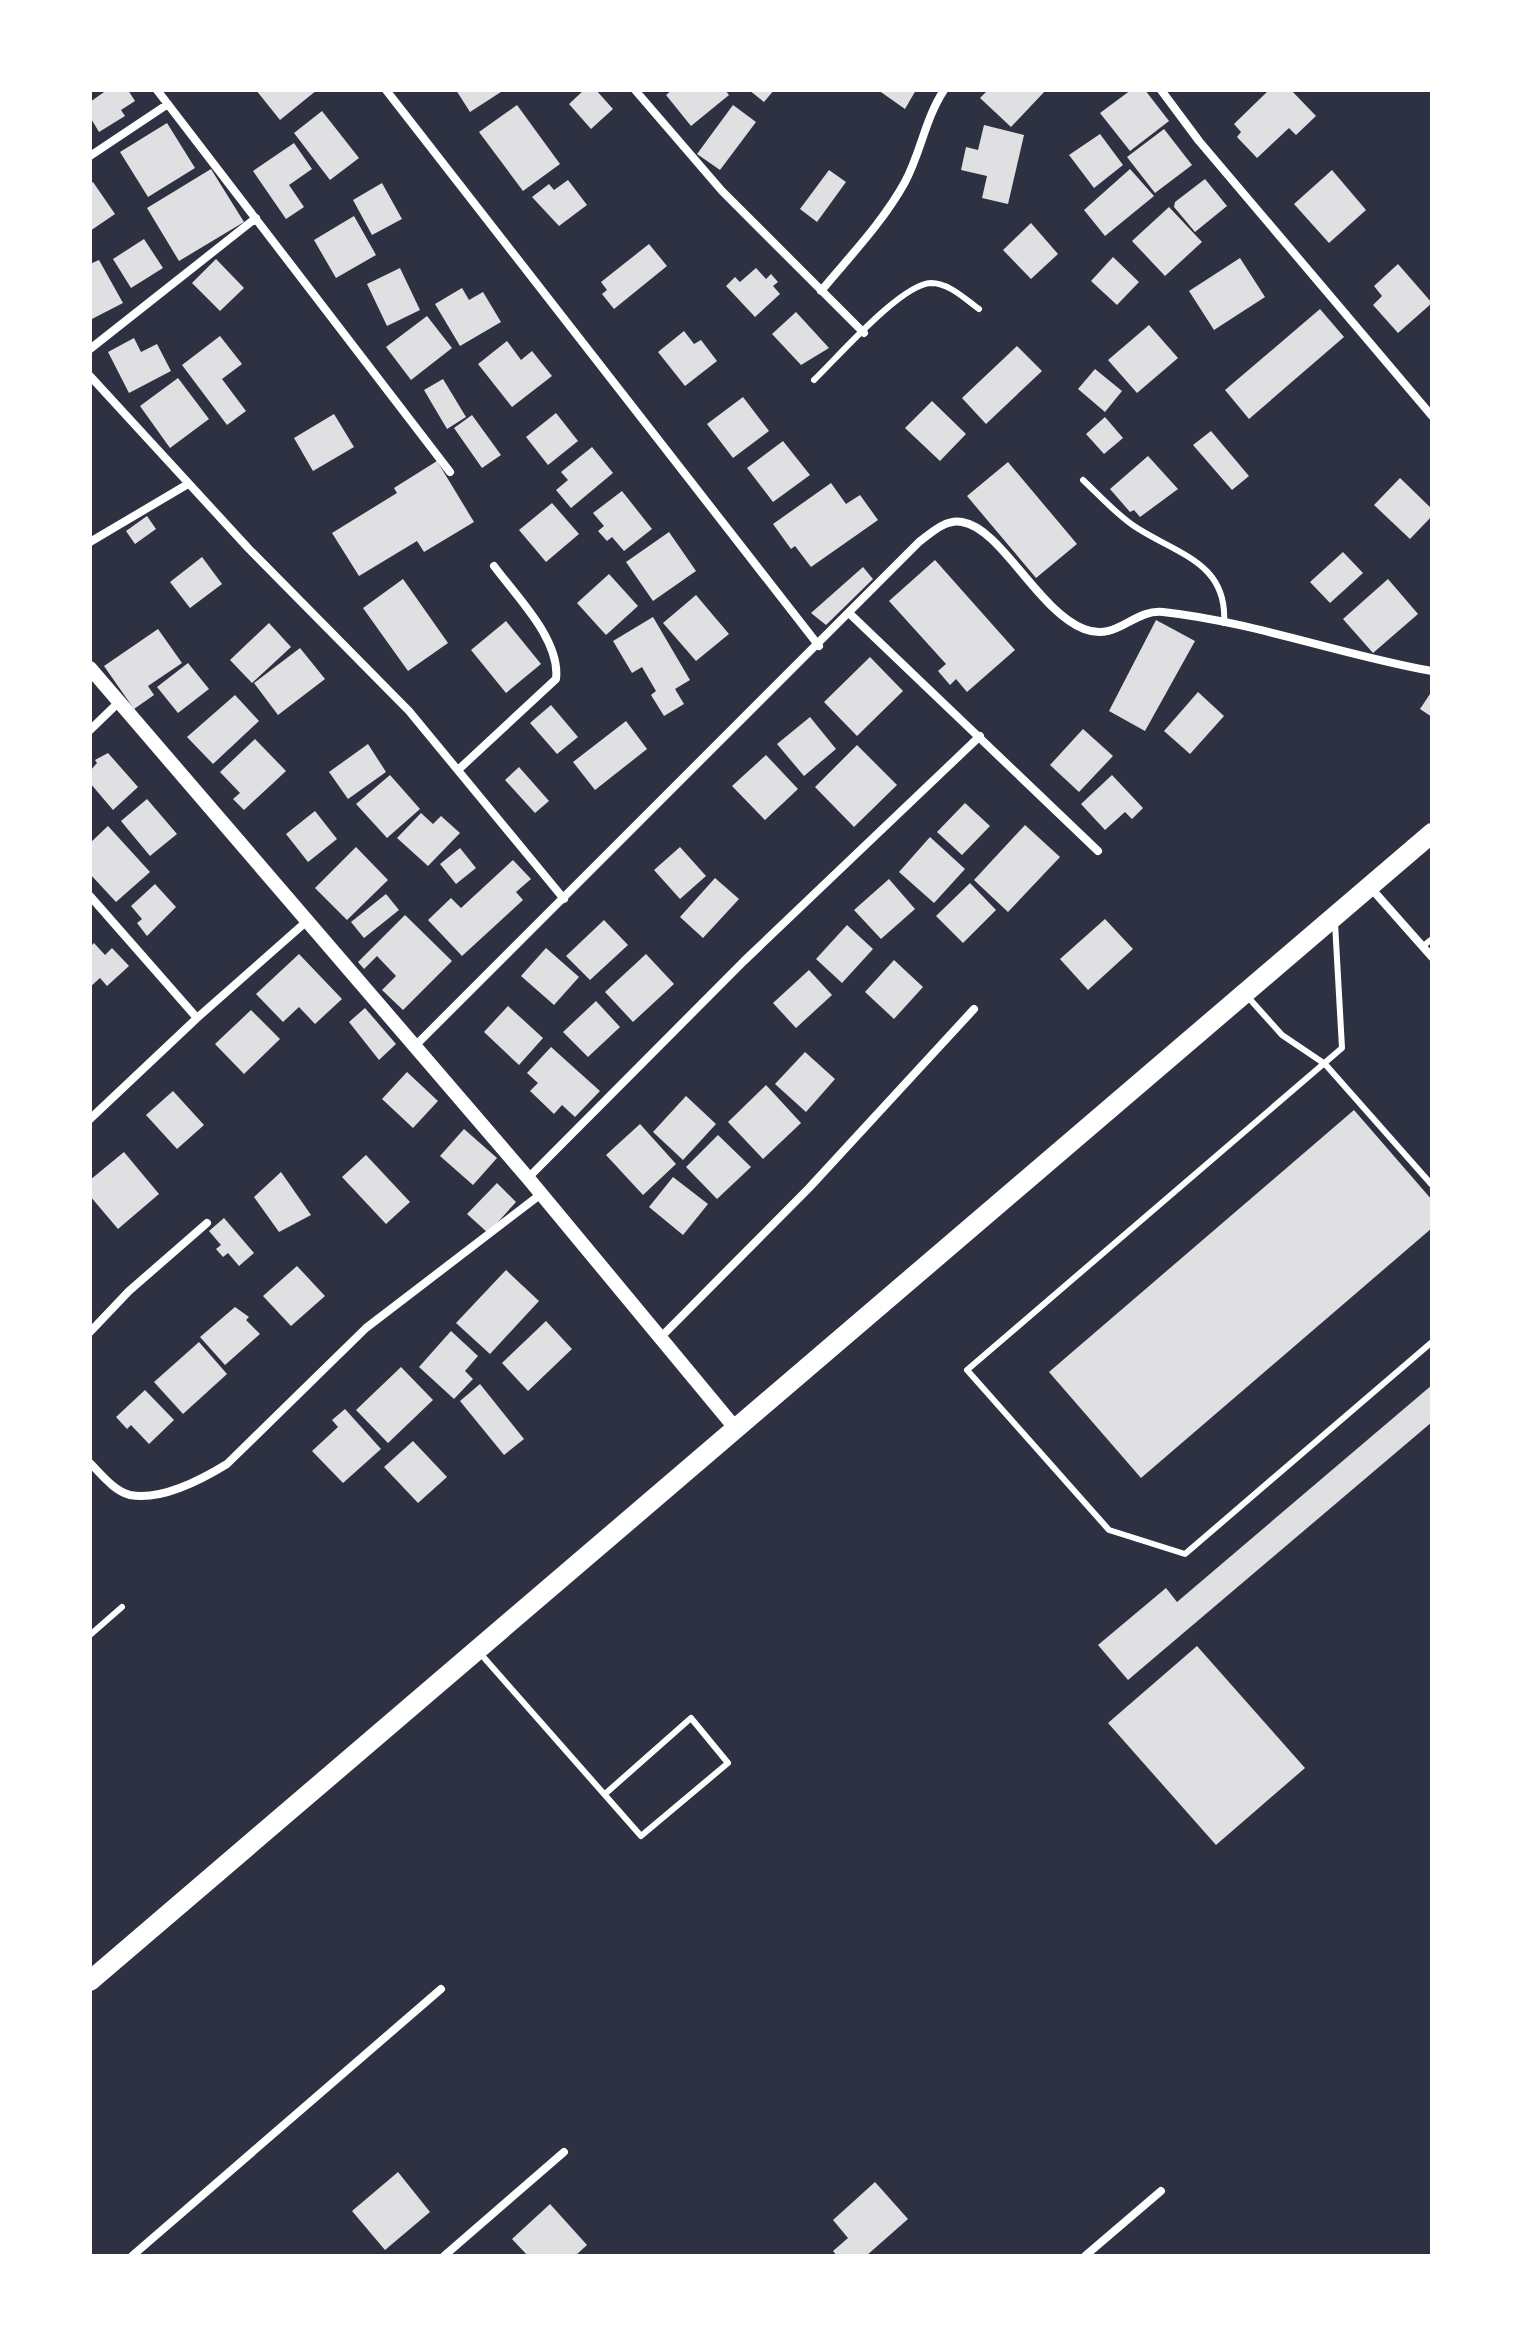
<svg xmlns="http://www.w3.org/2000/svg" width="1522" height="2346" font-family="'Work Sans',sans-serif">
<rect width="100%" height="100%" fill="#2d3142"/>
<!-- building -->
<path fill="#e0e0e3" d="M107 90H128L135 101 121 110 125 116 99 132 90 117V102Z
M256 90H317L280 120Z
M456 90H504L470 112Z
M584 90H596L613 109 591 129 569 104Z
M672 90H725L729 95 691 126 666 95Z
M749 90H774L764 102Z
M878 90H916L905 109Z
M988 90H1046L1011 127 980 98Z
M1131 90H1145L1169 121 1130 151 1100 113Z
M1269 90H1291L1316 116 1296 135 1289 128 1257 158 1237 137 1241 132 1234 124Z
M517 105 560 164 523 191 479 132Z
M733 105 756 122 720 170 697 154Z
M322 111 359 158 330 180 294 133Z
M167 123 195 168 148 197 120 152Z
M984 125 1024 135 1008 204 982 198 987 176 961 170 966 147 978 150Z
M1164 129 1192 165 1155 193 1127 157Z
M1100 134 1123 165 1094 188 1069 155Z
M294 143 312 169 289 185 304 207 286 219 253 171Z
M211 169 244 222 179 261 147 208Z
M1130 169 1154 196 1105 236 1084 210Z
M829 170 846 182 817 222 800 209Z
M1332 170 1366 210 1329 243 1294 204Z
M1205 179 1227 206 1195 232 1174 207 1175 202Z
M568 180 587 205 559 226 532 197 549 184 554 190Z
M93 182 115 214 90 231V184Z
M382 183 402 219 372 235 353 200Z
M1169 207 1202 242 1165 276 1132 241Z
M354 216 376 255 336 278 314 240Z
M1031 223 1058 254 1031 279 1003 250Z
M144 239 163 268 131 288 113 259Z
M649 244 667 266 614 309 602 294 607 290 601 282Z
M1113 257 1139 282 1117 305 1091 281Z
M1240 258 1265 297 1214 330 1189 291Z
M216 259 244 288 220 311 192 283Z
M99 260 123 303 90 320V264Z
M1398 264 1432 303 1398 333 1373 305 1382 296 1374 286Z
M400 268 420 310 387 326 367 284Z
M756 268 766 279 771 274 778 282 773 286 780 294 755 317 726 286 735 277 740 282Z
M462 288 469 300 483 292 501 322 460 346 435 304Z
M1320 309 1344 337 1249 419 1225 390Z
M796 312 829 348 801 365 772 334Z
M427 316 452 348 411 380 386 347Z
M1149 325 1178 358 1137 393 1108 360Z
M684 331 694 344 701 340 717 361 685 386 658 352Z
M220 336 242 364 222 379 246 411 227 425 182 365Z
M134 338 141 352 157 344 171 371 129 393 108 352Z
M507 341 521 360 532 351 552 376 512 407 478 364Z
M1017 346 1042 371 986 424 962 398Z
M1095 369 1122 391 1105 412 1078 389Z
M178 378 209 419 170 448 140 406Z
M443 379 466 417 447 429 424 390Z
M743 397 769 431 733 458 707 424Z
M932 401 966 434 940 461 905 428Z
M556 413 578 441 548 465 526 437Z
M334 414 354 447 313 471 294 438Z
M472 415 501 455 482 468 454 428Z
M1105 417 1123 438 1104 454 1086 434Z
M1211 431 1249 476 1232 490 1193 445Z
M783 441 810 475 773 502 747 468Z
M592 447 613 473 571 508 556 490 568 480 561 472Z
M1148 456 1178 489 1140 517 1134 510 1130 512 1110 489Z
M437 461 474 522 424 552 417 541 359 576 332 533 397 493 394 488Z
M1008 462 1077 544 1036 578 967 496Z
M1400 478 1432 509V516L1410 539 1374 505Z
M831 483 846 504 860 495 878 520 811 567 795 546 791 549 773 524Z
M622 491 652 529 624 551 612 537 607 541 598 531 604 526 593 513Z
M552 503 579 534 546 562 519 530Z
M147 516 156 529 135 544 126 531Z
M669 532 696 571 653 601 626 562Z
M1343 552 1363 573 1330 603 1310 582Z
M202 557 222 584 190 608 170 582Z
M935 560 1015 650 967 692 956 679 950 685 938 671 946 664 889 601Z
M863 567 873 579 826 625 811 613Z
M609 574 638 606 606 635 577 603Z
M403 579 448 643 408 671 363 608Z
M1388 579 1418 614 1373 653 1343 619Z
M696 595 729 634 696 661 663 623Z
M653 617 690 680 675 689 684 704 664 716 651 695 656 691 642 667 632 673 613 641Z
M1156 620 1195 641 1145 731 1109 711Z
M506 621 541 664 506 693 471 650Z
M269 623 291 647 252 683 230 660Z
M158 629 182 663 148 686 154 695 134 709 104 666Z
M300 648 325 679 278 715 254 683Z
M870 657 903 691 857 736 824 702Z
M188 663 209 689 178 713 157 687Z
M1432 691V717L1420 709Z
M1198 692 1224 716 1190 754 1164 731Z
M235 695 259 721 213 764 187 737Z
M551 705 578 737 557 754 530 723Z
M810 717 836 749 804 776 777 744Z
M626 721 647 749 595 790 573 762Z
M1083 729 1113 756 1079 792 1050 765Z
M255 739 286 771 244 810 233 799 240 793 220 772Z
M368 744 386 772 348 799 329 772Z
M857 745 897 785 854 827 815 787Z
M108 753 138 787 113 810 90 783V771L97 763 95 760Z
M766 755 798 789 765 820 732 786Z
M519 767 549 801 535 813 505 780Z
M390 775 420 809 387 838 356 804Z
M1112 775 1143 808 1132 819 1125 812 1105 830 1081 804Z
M147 799 177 834 150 856 121 821Z
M965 803 990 826 962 855 937 832Z
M315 811 337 839 308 862 286 834Z
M421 813 433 824 441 816 460 833 428 866 397 838Z
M1025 825 1060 857 1008 912 974 880Z
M108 826 150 872 116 902 90 874V843Z
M930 837 965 869 934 903 899 872Z
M356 847 388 880 347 920 315 888Z
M680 847 706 876 680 899 654 870Z
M460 848 476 868 456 884 440 864Z
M513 860 531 879 516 892 523 900 462 956 428 920 451 898 461 908Z
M715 878 739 899 703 938 680 917Z
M889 879 915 909 881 939 854 910Z
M970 883 996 910 963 943 936 916Z
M155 884 176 907 147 936 137 923 142 919 131 906Z
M386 894 399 910 364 938 351 922Z
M405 915 452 961 403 1010 382 990 396 976 377 956 364 969 358 962Z
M1105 919 1133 949 1088 990 1060 959Z
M604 920 628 945 590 980 566 956Z
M847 925 873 949 842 983 816 959Z
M94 943 105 955 112 948 129 966 107 986 100 978 90 987V947Z
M546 948 579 977 554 1005 521 976Z
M299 954 342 999 315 1024 299 1007 283 1022 256 994Z
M646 954 674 984 633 1022 605 992Z
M894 960 923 987 894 1019 865 992Z
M809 970 832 995 796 1028 773 1003Z
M596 1001 620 1027 588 1057 563 1032Z
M508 1006 543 1038 519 1065 484 1032Z
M365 1008 396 1044 379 1060 349 1022Z
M251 1010 280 1039 244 1074 215 1044Z
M551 1047 600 1091 575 1117 562 1105 554 1114 530 1091 538 1083 527 1073Z
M805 1052 835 1079 806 1112 775 1084Z
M407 1072 438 1101 413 1128 382 1099Z
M766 1085 801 1123 763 1159 728 1122Z
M173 1091 204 1125 177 1149 146 1115Z
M686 1096 716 1124 683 1160 653 1132Z
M1354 1110 1432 1200V1228L1141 1478 1049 1372Z
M640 1124 676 1164 643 1195 606 1155Z
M464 1129 497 1158 473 1185 440 1156Z
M718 1135 751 1167 717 1199 686 1167Z
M124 1152 159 1194 118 1229 90 1196V1180Z
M366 1155 410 1202 386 1224 342 1177Z
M281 1172 311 1215 279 1232 254 1197Z
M673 1177 708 1204 683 1235 649 1207Z
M497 1183 516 1202 488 1233 467 1214Z
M224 1218 254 1253 239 1266 228 1253 223 1257 216 1249 221 1245 209 1231Z
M297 1266 325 1296 291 1326 263 1296Z
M506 1270 539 1301 490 1354 456 1323Z
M235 1307 249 1317 246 1320 260 1334 225 1365 200 1337Z
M546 1321 572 1349 528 1391 502 1363Z
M451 1331 478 1356 465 1371 473 1379 454 1399 419 1367Z
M199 1342 227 1374 183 1414 154 1382Z
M401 1367 433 1400 388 1443 356 1410Z
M480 1384 524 1439 504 1455 460 1401Z
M1432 1385V1422L1128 1680 1098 1645 1166 1588 1177 1602Z
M145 1390 174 1420 149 1444 131 1425 127 1429 116 1417Z
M345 1409 381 1449 343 1483 312 1451 338 1427 332 1420Z
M413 1441 447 1477 418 1503 384 1467Z
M1197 1646 1305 1768 1216 1845 1108 1723Z
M398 2172 430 2212 385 2250 352 2211Z
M875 2182 908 2219 866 2256H837L833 2251 848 2238 833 2220Z
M550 2204 587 2245 575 2256H528L512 2239Z"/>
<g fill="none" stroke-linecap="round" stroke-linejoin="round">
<!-- service -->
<path stroke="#fff" stroke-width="6" d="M814 380C838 357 901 284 931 283 949 283 965 299 979 309
M1083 480C1100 496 1115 513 1134 526 1176 554 1228 562 1224 623
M1335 923 1342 1048 967 1370 1109 1530 1185 1554 1432 1342
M1423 946 1432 939
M1247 996 1282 1035 1325 1064 1432 1185
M90 1635 122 1607
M479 1652 641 1836 728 1763 691 1718 605 1794"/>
<!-- minor -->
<path stroke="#fff" stroke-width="8" d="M157 90 450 472
M386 90 819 646
M635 90 722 191 864 333
M1161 90 1199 141 1432 416
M90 156 168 104
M821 291C850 256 883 222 905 182 921 152 925 119 944 90
M90 349 256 218
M90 376 249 549 409 711 564 899
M90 542 188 484
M849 613 1098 851
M90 730 119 702
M458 770 556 679C561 640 516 596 494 566
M1370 887 1432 957
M90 896 197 1018
M414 1047 919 542C931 533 945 519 962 522 1001 528 1037 610 1084 629 1117 642 1133 609 1163 612 1254 622 1342 655 1432 671
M90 1119 197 1018 307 921
M528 1178 744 961 980 736
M90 1332 129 1291 207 1223
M661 1337 809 1188 974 1009
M90 1463C101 1474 114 1491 130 1495 162 1501 201 1480 227 1464L366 1328 541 1194
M132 2256 441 1989
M444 2256 564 2152
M1085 2256 1161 2191"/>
<!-- tertiary -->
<path stroke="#fff" stroke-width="14" d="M90 668 528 1178 736 1429"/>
<!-- primary -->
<path stroke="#fff" stroke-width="20" d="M90 1981 1432 833"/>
</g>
<!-- border -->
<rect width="1522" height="2346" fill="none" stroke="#ffffff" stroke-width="184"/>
</svg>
